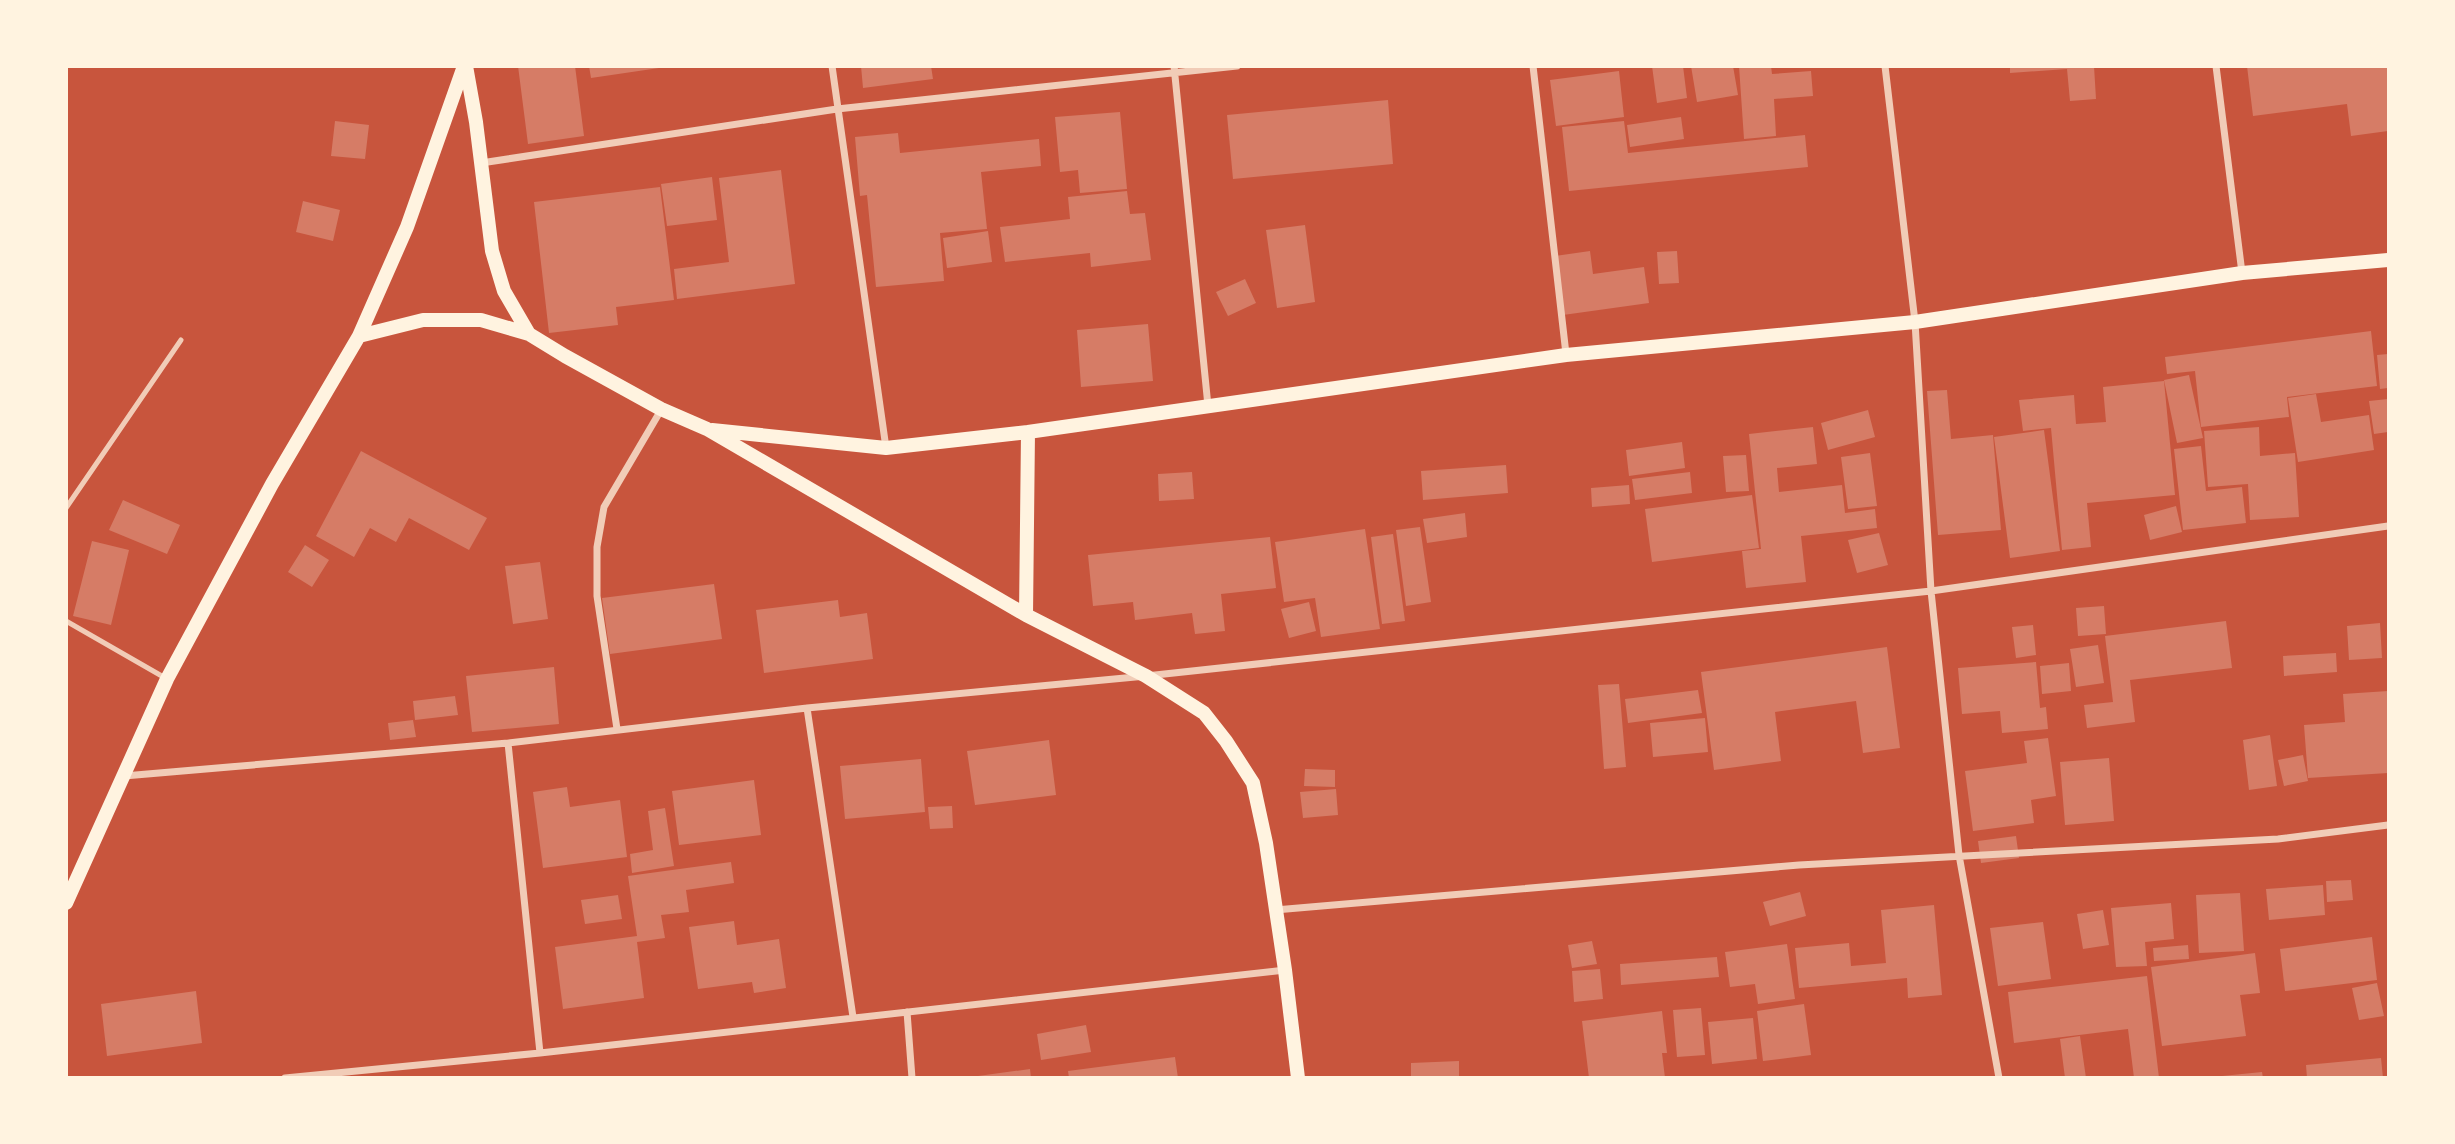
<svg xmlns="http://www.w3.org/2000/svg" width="2455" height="1144" font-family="Overpass,sans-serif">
<rect width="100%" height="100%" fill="#c8553d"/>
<!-- building -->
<path fill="#d67c66" d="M518 66H575L584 136 528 144Z
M589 66H659V68L591 78Z
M861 66H931L933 79 863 88Z
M1652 66H1683L1687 98 1657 103Z
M1691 66H1733L1738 95 1697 102Z
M1739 66H1771L1772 74 1811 71 1813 96 1774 99 1776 136 1744 139Z
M2010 66H2094L2096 99 2070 101 2067 69 2010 73Z
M2247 66H2388V131L2351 136 2347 104 2253 116Z
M1619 71 1624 117 1556 126 1550 80Z
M1388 100 1393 164 1233 179 1227 115Z
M1120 112 1127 189 1080 193 1078 170 1060 172 1055 117Z
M1681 117 1684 139 1630 147 1627 125Z
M335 121 369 125 365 159 331 156Z
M1624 121 1628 153 1805 135 1808 167 1569 191 1562 127Z
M898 133 900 153 1039 139 1041 166 981 172 987 229 940 233 944 281 876 287 867 195 860 196 855 137Z
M781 170 795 284 677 299 674 269 729 262 719 178Z
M712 177 717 220 667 226 661 184Z
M660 187 674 300 616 307 618 325 549 333 534 202Z
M1127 191 1130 214 1145 213 1151 260 1091 267 1090 253 1005 262 1000 227 1070 219 1068 197Z
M303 201 340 210 333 241 296 232Z
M1305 225 1315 302 1277 308 1266 230Z
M988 231 992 262 947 268 943 238Z
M1590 251 1593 274 1644 267 1649 303 1563 315 1555 256Z
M1677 251 1679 283 1659 284 1657 252Z
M1245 279 1256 303 1228 316 1216 292Z
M1148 324 1153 381 1081 387 1077 330Z
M2371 331 2377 386 2287 397 2289 417 2201 427 2195 371 2167 374 2165 357Z
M2388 354V388L2380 389 2377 355Z
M2189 375 2203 438 2177 443 2164 380Z
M2164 381 2175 495 2087 503 2091 547 2062 550 2051 428 2023 431 2019 400 2074 395 2076 424 2106 422 2103 387Z
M1947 390 1951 439 1993 435 2001 530 1938 535 1927 391Z
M2316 394 2321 422 2369 415 2374 450 2298 462 2288 398Z
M2388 399V432L2374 434 2369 401Z
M1868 410 1875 437 1828 450 1821 423Z
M1813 427 1817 464 1777 468 1779 492 1842 485 1845 513 1875 509 1877 528 1801 536 1806 582 1746 588 1742 551 1761 549 1749 434Z
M2259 427 2260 456 2295 453 2299 517 2250 520 2248 484 2208 487 2204 431Z
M2044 430 2060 551 2010 558 1994 437Z
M1682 442 1685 468 1629 476 1626 450Z
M2201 446 2206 491 2242 487 2246 523 2183 530 2174 449Z
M361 451 487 518 469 550 409 518 396 542 370 528 354 557 316 536Z
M1870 453 1877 506 1848 509 1841 457Z
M1746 455 1749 491 1726 492 1723 456Z
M1506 465 1508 493 1423 500 1421 471Z
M1192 472 1194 499 1159 501 1158 474Z
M1690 472 1692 493 1635 500 1632 479Z
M1629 485 1630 504 1592 507 1591 488Z
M1752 495 1759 548 1652 562 1645 509Z
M123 500 180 525 167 554 109 530Z
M2176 506 2182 532 2150 540 2144 515Z
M1465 513 1467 537 1427 543 1423 519Z
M1420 527 1431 602 1406 606 1396 530Z
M1365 529 1380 629 1321 637 1315 598 1284 602 1275 542Z
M1879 533 1888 565 1857 573 1848 540Z
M1393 534 1405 621 1382 624 1371 537Z
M1270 537 1276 588 1221 594 1225 631 1195 634 1192 613 1135 620 1133 602 1093 606 1088 555Z
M92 541 129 550 111 625 73 616Z
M305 545 329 560 312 587 288 572Z
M540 562 548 619 513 624 505 566Z
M714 584 722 639 610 654 602 598Z
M838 600 840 617 867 613 873 659 764 673 756 610Z
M1309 602 1316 631 1289 638 1281 609Z
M2104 606 2106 634 2078 636 2076 608Z
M2226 621 2232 668 2130 680 2135 722 2087 728 2084 705 2113 702 2105 636Z
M2380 623 2382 658 2349 660 2347 626Z
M2033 625 2036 655 2016 658 2012 627Z
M2098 645 2104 683 2076 687 2070 649Z
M1887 647 1900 748 1863 753 1856 701 1775 712 1781 761 1714 770 1701 672Z
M2336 653 2337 672 2284 676 2283 656Z
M2036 662 2040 708 2046 707 2048 729 2002 733 2000 711 1962 714 1958 668Z
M2069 663 2071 691 2042 694 2040 666Z
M554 667 559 724 472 732 466 676Z
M1619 684 1626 767 1604 769 1598 685Z
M1698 690 1702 713 1628 723 1625 699Z
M2388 691V773L2308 778 2304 725 2345 722 2343 694Z
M455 696 458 715 415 720 413 701Z
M1705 718 1708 752 1653 757 1650 723Z
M413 720 416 737 390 740 388 723Z
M2270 735 2277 786 2249 790 2243 740Z
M2048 738 2056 796 2031 800 2034 823 1973 831 1965 771 2027 763 2024 741Z
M1049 740 1056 795 975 805 967 751Z
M2303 755 2308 781 2284 786 2278 760Z
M2109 758 2114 821 2065 825 2060 762Z
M921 759 925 812 845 819 840 766Z
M1305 769 1335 770V787L1304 786Z
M754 780 761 835 679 845 672 791Z
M567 787 570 807 620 800 627 857 543 868 533 792Z
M1336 789 1338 815 1303 818 1300 792Z
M952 806 953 828 930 829 928 807Z
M665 808 674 866 632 873 630 854 653 850 648 811Z
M2016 836 2019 858 1981 863 1978 841Z
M731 862 734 883 686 890 689 912 661 915 665 938 637 942 644 998 563 1009 555 947 637 936 628 876Z
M2351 880 2353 900 2327 902 2326 881Z
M2323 885 2325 915 2269 920 2266 889Z
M1800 892 1806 916 1770 926 1763 902Z
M2240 893 2244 951 2199 953 2196 895Z
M618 895 622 919 585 924 581 900Z
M2171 903 2174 939 2145 942 2147 966 2116 967 2111 908Z
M1934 905 1942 995 1908 998 1907 978 1799 988 1795 948 1849 943 1851 966 1886 963 1881 910Z
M2103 910 2109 945 2083 949 2077 914Z
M734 921 737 945 779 939 786 988 754 993 752 982 698 989 689 927Z
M2043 922 2051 979 1998 986 1990 928Z
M2372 937 2377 980 2285 991 2280 949Z
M1592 941 1597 964 1572 968 1568 945Z
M1787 944 1795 999 1758 1004 1755 984 1730 987 1725 952Z
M2188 945 2189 959 2154 961 2153 948Z
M2255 953 2260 993 2240 995 2246 1036 2162 1046 2151 967Z
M1717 957 1719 977 1621 985 1620 964Z
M1600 969 1603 999 1574 1002 1572 971Z
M2147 976 2159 1078H2134L2128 1029 2014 1043 2008 992Z
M2377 983 2384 1016 2359 1020 2352 988Z
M196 991 202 1043 107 1056 101 1004Z
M1804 1004 1811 1055 1763 1061 1757 1011Z
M1701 1008 1705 1055 1677 1057 1673 1010Z
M1662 1011 1667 1053H1662L1665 1078H1589L1582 1021Z
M1753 1018 1757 1059 1712 1064 1708 1022Z
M1086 1025 1091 1052 1041 1060 1037 1034Z
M2080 1036 2086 1078H2065L2060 1039Z
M1175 1057 1178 1078H1069L1068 1071Z
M2381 1058 2383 1078H2307L2306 1065Z
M1459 1061V1078H1411V1063Z
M1030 1069 1031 1078H979L978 1076Z
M2262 1072 2263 1078H2222V1076Z"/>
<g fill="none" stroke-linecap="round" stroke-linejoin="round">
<!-- service -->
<path stroke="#f1ccb7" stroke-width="5" d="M66 508 181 340
M66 621 167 679"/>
<!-- minor -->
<path stroke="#f1ccb7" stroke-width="7" d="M832 66 886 448
M1174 66 1208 406
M1533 66 1566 354
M1885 66 1915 322 1931 591 1959 855 1999 1078
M2216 66 2242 273
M481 163 837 109 1237 66
M807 708 853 1017
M617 729 597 596V547L604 507 661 410
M508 743 540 1053
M124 776 508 743 807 708 1146 676 1931 591 2388 526
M1275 910 1799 865 2278 839 2388 825
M907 1012 912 1078
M285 1078 540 1053 1285 970"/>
<!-- secondary -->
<path stroke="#fff3e0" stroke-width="14" d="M466 66 476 122 492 251 504 291 529 334 565 356 661 409 707 429 1026 615
M359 336 423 320H481L529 334
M712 430 886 448 1028 432
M66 903 167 679 272 484 359 336 407 227 464 66
M1298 1078 1285 970 1266 843 1253 783 1226 741 1204 713 1146 676 1026 615 1028 432 1566 355 1915 322 2242 273 2388 260"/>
</g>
<!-- border -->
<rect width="2455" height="1144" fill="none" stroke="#fff3e0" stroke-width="136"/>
</svg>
